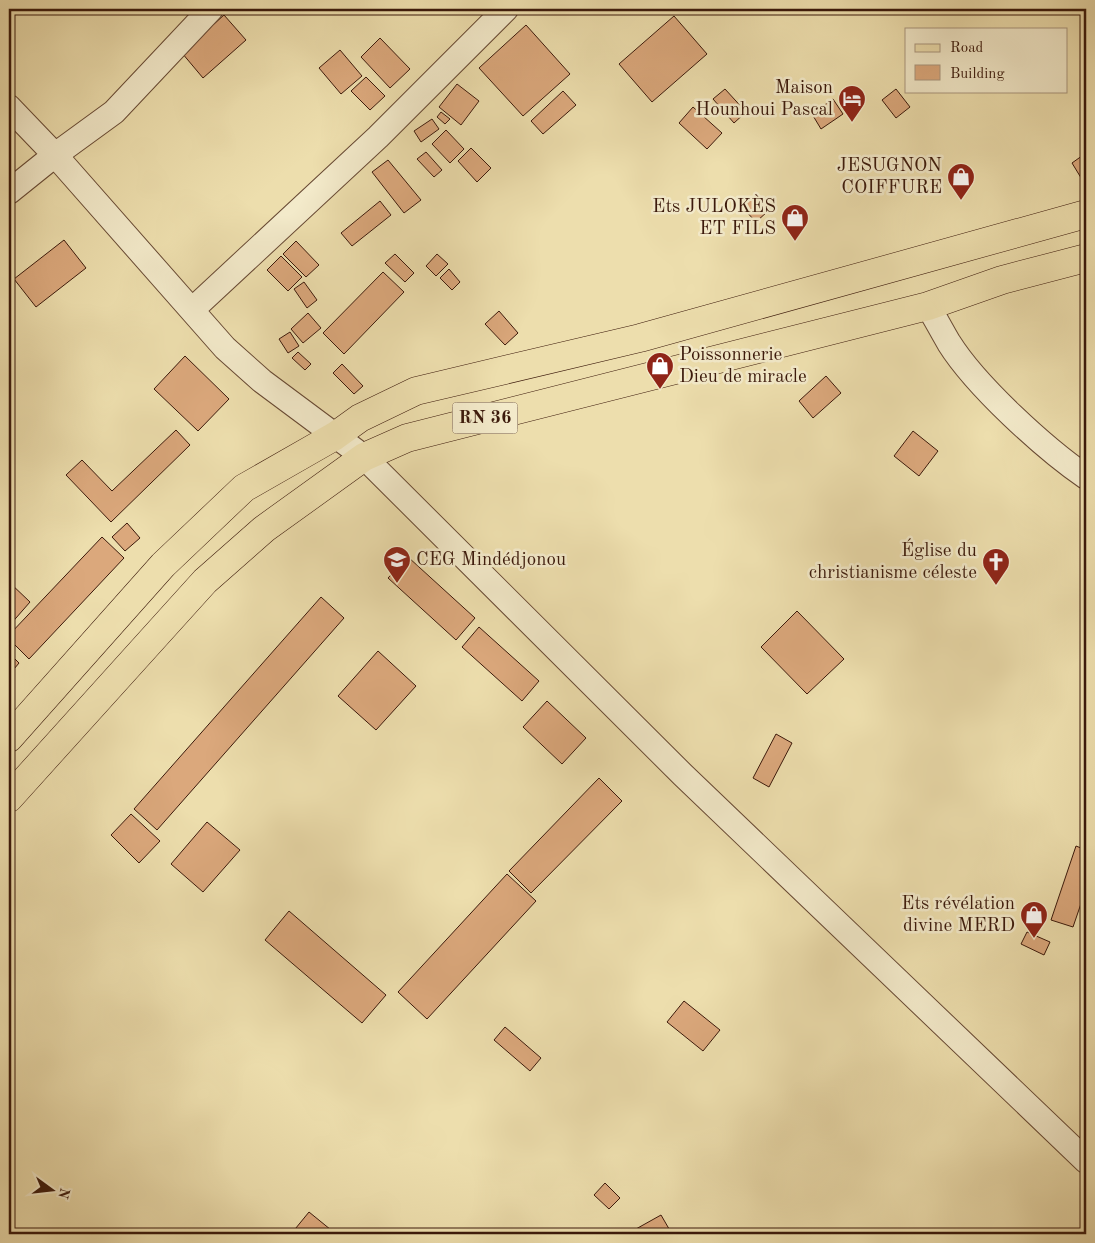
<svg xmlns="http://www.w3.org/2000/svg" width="1095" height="1243" font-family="'Old Standard TT',serif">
<rect width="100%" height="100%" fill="#eddead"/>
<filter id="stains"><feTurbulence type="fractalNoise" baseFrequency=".004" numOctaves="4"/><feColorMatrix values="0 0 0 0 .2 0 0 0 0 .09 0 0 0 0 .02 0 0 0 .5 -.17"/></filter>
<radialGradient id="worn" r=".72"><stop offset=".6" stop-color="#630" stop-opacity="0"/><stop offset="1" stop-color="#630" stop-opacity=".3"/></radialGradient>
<!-- building -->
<path fill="#dba87c" stroke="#3b190b" d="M224 15 246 40 203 78 182 53Z
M674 16 707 54 652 102 619 64Z
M526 25 570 74 523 116 479 68Z
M380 38 410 69 390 88 361 57Z
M340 50 362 76 341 94 319 68Z
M366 77 385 96 370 110 351 91Z
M457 84 479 101 461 125 439 107Z
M725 89 746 112 734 123 713 99Z
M896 89 910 107 896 118 882 100Z
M563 91 576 105 543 134 531 121Z
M833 99 843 114 821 129 812 114Z
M693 107 722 133 707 149 679 123Z
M441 112 450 119 445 124 437 117Z
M432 119 439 129 421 142 414 131Z
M446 130 464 149 450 163 432 144Z
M471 148 491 168 477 182 458 161Z
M426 152 442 170 434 177 417 159Z
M1086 153V186L1072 163Z
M388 160 421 200 404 213 372 172Z
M753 196 768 211 756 222 742 207Z
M380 201 391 215 352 246 341 233Z
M64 240 86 268 36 307 14 279Z
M296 241 319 265 306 277 283 254Z
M395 254 414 273 405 282 385 263Z
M437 254 448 264 436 276 426 266Z
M281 256 302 277 288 291 267 270Z
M449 269 460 282 452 290 440 278Z
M383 272 404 292 344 354 323 333Z
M304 282 317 300 307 308 294 289Z
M499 311 518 333 505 345 485 324Z
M308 313 321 328 303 343 291 329Z
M290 332 299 346 288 353 279 339Z
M298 352 311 364 305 370 292 358Z
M185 356 229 399 198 431 154 389Z
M342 364 363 386 354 394 333 373Z
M826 376 841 393 813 418 799 401Z
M176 430 190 445 111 522 66 475 82 460 112 491Z
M913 431 938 451 919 476 894 456Z
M127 523 140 538 125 551 112 537Z
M102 537 124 558 29 659 9 639V635Z
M408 557 475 618 456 640 388 578Z
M9 582 30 602 9 626Z
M321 597 344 618 157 830 134 809Z
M797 611 844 659 807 694 761 647Z
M479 627 539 681 522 701 462 647Z
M378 651 416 686 376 730 338 696Z
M9 653 19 663 9 675Z
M547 701 586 738 562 764 523 727Z
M776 734 792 743 769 787 753 778Z
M599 778 622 801 531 893 509 871Z
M131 814 160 841 139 863 111 835Z
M207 822 240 850 203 892 171 864Z
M1076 846 1086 850V889L1073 927 1051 920Z
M507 874 536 901 427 1019 398 992Z
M289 911 386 995 362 1023 265 940Z
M1027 932 1050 942 1044 955 1021 944Z
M684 1001 720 1030 703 1051 667 1022Z
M505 1027 541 1058 530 1071 494 1040Z
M605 1183 620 1198 609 1209 594 1195Z
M309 1212 336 1234H291Z
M661 1215 672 1234H627Z"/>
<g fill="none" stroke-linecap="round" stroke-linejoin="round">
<defs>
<path id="minor" d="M9 107 55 155 225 348 262 381 364 457 683 775 1086 1161
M9 192 55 155 114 112 211 9
M928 306C935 318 942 331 949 343 976 386 1044 448 1086 477
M193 309 378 137 506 9"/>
<path id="primary" d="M9 738 163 565 244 488 335 436 360 418 416 391 640 338 1086 214
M9 798 205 581 264 529 364 457 407 438 928 306 1002 280 1086 258"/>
</defs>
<!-- minor casing -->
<use href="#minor" stroke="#684a34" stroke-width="26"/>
<!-- primary casing -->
<use href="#primary" stroke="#3b190b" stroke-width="29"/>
<!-- minor -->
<use href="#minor" stroke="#f3eaca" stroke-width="24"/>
<!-- primary -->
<use href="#primary" stroke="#eddead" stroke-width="28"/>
</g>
<!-- icons -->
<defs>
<symbol id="hotel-pin" viewBox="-11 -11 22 30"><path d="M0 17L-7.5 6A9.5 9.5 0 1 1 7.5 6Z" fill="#8f2418" stroke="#f3eaca"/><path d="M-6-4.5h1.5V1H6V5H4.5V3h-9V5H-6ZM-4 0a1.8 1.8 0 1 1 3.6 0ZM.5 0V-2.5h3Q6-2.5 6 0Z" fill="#fff"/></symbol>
<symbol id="shop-pin" viewBox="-11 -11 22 30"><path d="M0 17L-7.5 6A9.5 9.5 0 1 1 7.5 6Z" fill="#8f2418" stroke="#f3eaca"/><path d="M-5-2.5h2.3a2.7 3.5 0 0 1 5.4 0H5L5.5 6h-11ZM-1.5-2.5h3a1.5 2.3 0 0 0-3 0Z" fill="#fff"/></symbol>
<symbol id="school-pin" viewBox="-11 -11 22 30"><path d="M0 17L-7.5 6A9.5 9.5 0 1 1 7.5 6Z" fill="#8f2418" stroke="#f3eaca"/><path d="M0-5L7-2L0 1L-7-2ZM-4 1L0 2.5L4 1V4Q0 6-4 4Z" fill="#fff"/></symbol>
<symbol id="church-pin" viewBox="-11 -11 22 30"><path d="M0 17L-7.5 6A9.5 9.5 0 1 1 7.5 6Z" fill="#8f2418" stroke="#f3eaca"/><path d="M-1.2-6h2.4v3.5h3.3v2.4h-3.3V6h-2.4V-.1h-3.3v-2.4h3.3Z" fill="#fff"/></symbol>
</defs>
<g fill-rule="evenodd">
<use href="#hotel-pin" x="836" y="83" width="32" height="43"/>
<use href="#shop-pin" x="945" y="161" width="32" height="43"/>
<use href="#shop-pin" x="779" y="202" width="32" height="43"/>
<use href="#shop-pin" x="644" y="350" width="32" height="43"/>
<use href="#school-pin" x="381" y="544" width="32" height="43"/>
<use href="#church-pin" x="980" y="546" width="32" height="43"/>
<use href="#shop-pin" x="1018" y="899" width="32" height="43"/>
</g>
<g text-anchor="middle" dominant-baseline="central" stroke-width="5" stroke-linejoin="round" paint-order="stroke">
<!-- shield labels -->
<rect fill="#f3eaca" stroke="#725844" stroke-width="1" x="452.5" y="402.5" width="65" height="31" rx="4"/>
<g font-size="18" font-weight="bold" fill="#3b190b">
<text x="485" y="418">RN 36</text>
</g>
<!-- poi labels -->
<g font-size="19" fill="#3b190b" stroke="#f3eaca" text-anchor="end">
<text x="833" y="88">Maison<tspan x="833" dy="22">Hounhoui Pascal</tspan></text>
<text x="942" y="166">JESUGNON<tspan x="942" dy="22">COIFFURE</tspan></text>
<text x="776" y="207">Ets JULOKÈS<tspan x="776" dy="22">ET FILS</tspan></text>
<text x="679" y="355" text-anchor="start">Poissonnerie<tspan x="679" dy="22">Dieu de miracle</tspan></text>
<text x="977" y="551">Église du<tspan x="977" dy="22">christianisme céleste</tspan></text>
<text x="416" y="560" text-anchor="start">CEG Mindédjonou</text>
<text x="1015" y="904">Ets révélation<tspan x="1015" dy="22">divine MERD</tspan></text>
</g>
</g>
<!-- margin -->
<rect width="1095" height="1243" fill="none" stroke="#eddead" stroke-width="30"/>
<rect x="10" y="10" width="1075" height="1223" fill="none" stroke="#3b190b" stroke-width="2.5"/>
<rect x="15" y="15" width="1065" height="1213" fill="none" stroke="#3b190b"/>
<!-- legend -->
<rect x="905" y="28" width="162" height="65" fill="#f3eaca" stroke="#a9967e"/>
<rect x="915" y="44" width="25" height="8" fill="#eddead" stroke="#a9967e"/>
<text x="950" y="52" font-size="15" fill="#3b190b">Road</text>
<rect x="915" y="65" width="25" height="15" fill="#dba87c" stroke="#a9967e"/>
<text x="950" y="78" font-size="15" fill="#3b190b">Building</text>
<!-- north arrow -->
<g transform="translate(52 1190) rotate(105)" stroke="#f3eaca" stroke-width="4" paint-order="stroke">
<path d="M0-4L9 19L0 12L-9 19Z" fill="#3b190b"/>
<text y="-8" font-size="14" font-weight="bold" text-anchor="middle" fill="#3b190b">N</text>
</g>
<rect width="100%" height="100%" filter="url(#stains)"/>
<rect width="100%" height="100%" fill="url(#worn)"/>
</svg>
